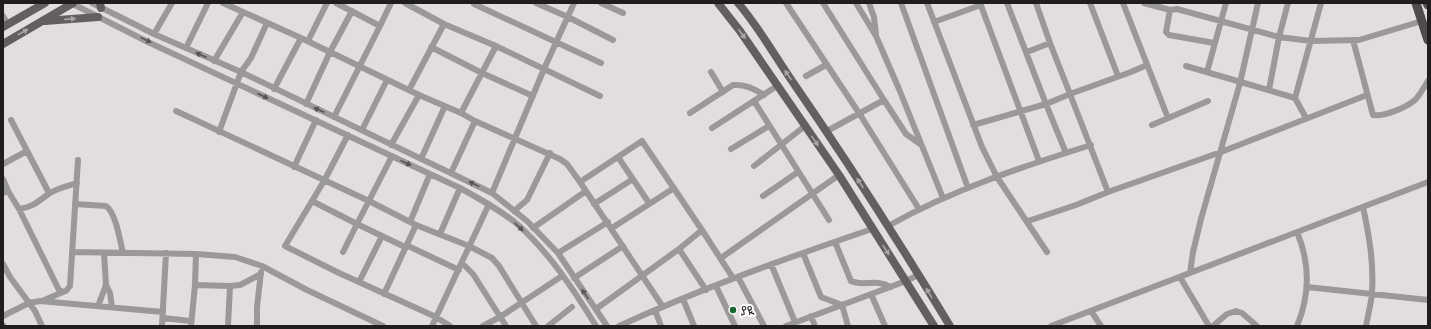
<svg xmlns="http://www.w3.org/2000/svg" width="1431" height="329" font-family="Literata,'Noto Sans Ethiopic',serif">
<rect width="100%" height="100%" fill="#e3ddde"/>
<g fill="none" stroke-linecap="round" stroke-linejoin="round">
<!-- minor -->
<path stroke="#9b9899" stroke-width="6" d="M71 3 148 42 460 188C480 199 500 210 517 224 549 252 574 290 596 326
M92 3 154 34 241 72 492 193 527 221 558 253 607 326
M223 3 301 38 419 95 461 113 475 121 560 159 567 164 580 182 663 307
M336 3 380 26
M405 3 444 24 496 46 600 96
M536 3 568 17 613 40
M601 3 623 13
M786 3 859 113 919 209
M823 3 884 100 827 131
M856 3 876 36 899 89 943 198
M869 3 874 17 876 35
M901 3 968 188
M927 3 982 147 997 177 1047 252
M980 3 1039 161
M1007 3 1046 104 1066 153
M1036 3 1050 43 1070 94 1131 72 1147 65
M1090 3 1118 76
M1123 3 1168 118
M1144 3 1170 10 1177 9 1279 37 1311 41 1359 40 1422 21
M474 4 601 63
M1170 10 1166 32 1169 35 1214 43
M3 16 8 24
M934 22 981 5
M154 34 172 3
M1353 40 1373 115C1384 117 1407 107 1415 100 1420 95 1424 87 1428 81
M308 41 327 3
M431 47 482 73 533 96
M186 48 208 3
M1027 52 1050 43
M214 61 243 12
M1186 66 1295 98
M711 72 723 92
M1207 72 1226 3
M806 76 826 65
M274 89 301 38
M409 90 444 24
M1269 90 1279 37 1288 3
M884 100 906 134 920 144
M754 101 829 220
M306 104 330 52 352 11
M176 111 369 201 416 225 469 246 492 258 499 266 536 326
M461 113 496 46
M690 113 733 85C745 84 754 88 764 95
M334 117 380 26 391 3
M1306 118 1295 98 1321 3
M11 120 49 193
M973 125 1046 104 1070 94 1108 192
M1152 125 1208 101
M712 128 777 86
M362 130 387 80
M219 132 241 72 251 58 267 23
M348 135 324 181 285 246 339 273 436 317 450 326
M391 145 419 95
M731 149 769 126
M618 157 649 203
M421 159 445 106
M3 164 27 151
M754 166 805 126
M294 167 316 120
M451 173 475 121
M3 179 8 191
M580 182 642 141 702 230 679 249 596 309
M3 193 8 191 19 209 59 290 63 292 66 291 70 286 78 160
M492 193 544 69 574 3
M763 196 798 172
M312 201 357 224 392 156
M75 204 106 206C116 213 120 241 123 253
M594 204 633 179
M1363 207C1369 235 1374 263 1372 293 1371 304 1368 315 1366 326
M19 209C34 207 38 201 50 193 58 188 67 186 77 183
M514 211 527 200 550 153
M1028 221 1076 205 1108 192 1221 152 1367 95
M410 222 430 174
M888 226C952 190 1021 167 1091 145
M533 228 586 191
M612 228 674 188
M702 230 733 278
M1297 232C1310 263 1310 295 1297 326
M440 234 460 188
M835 242 851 281C863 287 875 278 891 287
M406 245 459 270
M679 249 706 290
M72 252 196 254 235 257 262 266 307 290 383 326
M343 252 357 224 405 247
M558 253 608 222
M803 253 821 297 842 305 848 326
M721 258 839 175
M462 263 473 274 506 326
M3 264 10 277 35 311 42 326
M771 264 795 322
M1190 273 1193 252 1201 219 1240 83 1258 3
M738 277 764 326
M1180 277 1209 326
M574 278 623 246
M359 282 382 236
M106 285 110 293 112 307
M195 285 230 286 240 285 261 274
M716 286 735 326
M1307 287 1428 300
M384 294 416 225
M871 294 885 326
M683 299 694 326
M42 301 63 292
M98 306 106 285 104 253
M655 310 661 326
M1091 311 1101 326
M3 316 29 303 40 301 163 312
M811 316 815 326
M163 318 191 321
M3 325 4 326
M162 326 166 253
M191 326 195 285 196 254
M228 326 230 286
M257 326V307L261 272
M432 326 489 204
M483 326 500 317 562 276
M548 326 572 307
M619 326C702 288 787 258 872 229
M786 326 906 281 918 275
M1051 326 1428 182
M1213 326 1227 314 1236 311 1242 313 1257 326"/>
<!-- major -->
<path stroke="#635e60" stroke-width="8" d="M100 3 101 8
M718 3 740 31 839 175 934 326
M738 3C758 26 773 53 790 78 846 159 899 242 950 326
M45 21 98 17
M3 27 45 3
M3 44 73 3"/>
<!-- highway -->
<path stroke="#504a4b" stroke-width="9" d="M1416 3 1428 40
M1427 3 1428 5"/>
</g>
<!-- one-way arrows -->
<defs><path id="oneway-solid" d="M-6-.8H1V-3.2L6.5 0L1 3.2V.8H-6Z"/></defs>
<g fill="#a9a6a8">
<use href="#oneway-solid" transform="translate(70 19) rotate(-5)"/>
<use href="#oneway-solid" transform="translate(23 32) rotate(-29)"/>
<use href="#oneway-solid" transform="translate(742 34) rotate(54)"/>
<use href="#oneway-solid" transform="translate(788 75) rotate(-125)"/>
<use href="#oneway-solid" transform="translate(815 141) rotate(56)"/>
<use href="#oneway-solid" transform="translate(860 183) rotate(-123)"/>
<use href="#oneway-solid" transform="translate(886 250) rotate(57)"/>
<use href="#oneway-solid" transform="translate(929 293) rotate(-121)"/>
</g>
<g fill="#575455">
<use href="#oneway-solid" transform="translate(146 40) rotate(26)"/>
<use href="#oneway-solid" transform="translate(201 55) rotate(-156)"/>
<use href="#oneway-solid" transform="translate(263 96) rotate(25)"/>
<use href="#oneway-solid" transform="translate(319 110) rotate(-155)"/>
<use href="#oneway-solid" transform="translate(406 163) rotate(25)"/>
<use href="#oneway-solid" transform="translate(474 184) rotate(-154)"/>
<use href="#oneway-solid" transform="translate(519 227) rotate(43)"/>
<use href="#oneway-solid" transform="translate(585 294) rotate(-124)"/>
</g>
<!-- markers -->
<circle fill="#196634" stroke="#fff" stroke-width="1.5" cx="733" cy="310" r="4"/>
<g text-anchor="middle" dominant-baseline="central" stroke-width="4" stroke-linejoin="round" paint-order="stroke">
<!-- poi labels -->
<g font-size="12" fill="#201d1e" stroke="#fff" text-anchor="start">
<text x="741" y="310">ያዪ</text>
</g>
</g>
<!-- border -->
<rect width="1431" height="329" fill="none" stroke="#201d1e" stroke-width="8"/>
</svg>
